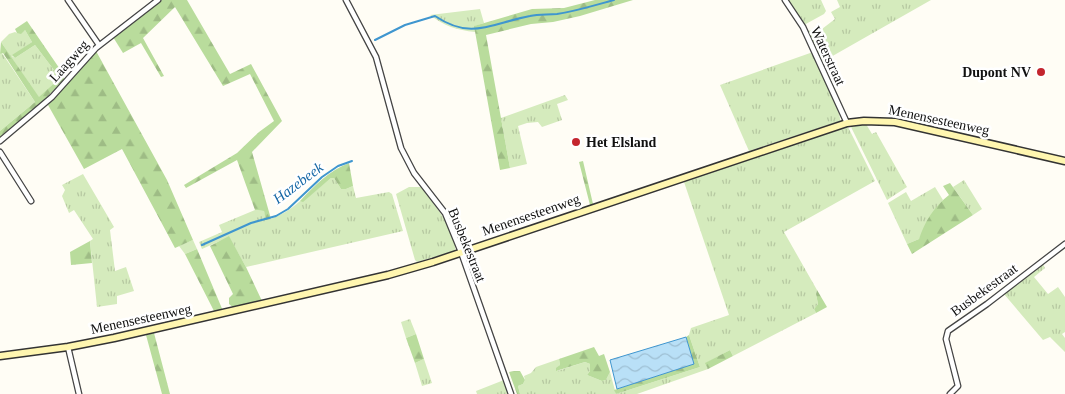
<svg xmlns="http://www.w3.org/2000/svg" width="1065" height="394" font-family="'Times New Roman',serif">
<defs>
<pattern id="grass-tufts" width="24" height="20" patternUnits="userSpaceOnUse" patternTransform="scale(1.25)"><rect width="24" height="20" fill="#d5ebbd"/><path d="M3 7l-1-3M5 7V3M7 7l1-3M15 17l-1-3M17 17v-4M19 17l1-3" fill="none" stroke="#b6c8a1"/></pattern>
<pattern id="forest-firs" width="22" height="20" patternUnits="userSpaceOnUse" patternTransform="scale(1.25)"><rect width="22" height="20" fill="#b9dc9c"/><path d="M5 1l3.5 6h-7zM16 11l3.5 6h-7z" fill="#9ebc85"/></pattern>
<pattern id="water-waves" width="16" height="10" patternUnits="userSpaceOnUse" patternTransform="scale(1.25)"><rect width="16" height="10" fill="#b9e0f7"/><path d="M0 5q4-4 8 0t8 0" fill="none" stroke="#9ebfd3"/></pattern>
</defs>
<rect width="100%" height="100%" fill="#fffdf5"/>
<!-- grass -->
<path fill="url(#grass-tufts)" d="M788 0H821L826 11 824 14 804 25Z
M837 0H931L822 62 807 31 822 29 835 19 831 12 840 7Z
M480 9 484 23 475 26V32C457 30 444 26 430 15Z
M25 30 32 42 12 56 15 58 35 45 60 78 39 98 1 42 9 34 15 32 17 33Z
M813 52C818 65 842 110 840 121L749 151 720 85Z
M2 53 35 102 0 131V54Z
M565 95 568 100 557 104 562 120 542 127 538 122 527 123 518 126 527 164 510 168 501 118Z
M866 124 872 134 876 132 907 187 887 200 851 127Z
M848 127 875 181 784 232 817 290 816 294 818 304 814 309 816 313 733 356 730 350 706 363 708 369 637 394H616L700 367 689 335 691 328 729 315 684 182 801 141Z
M83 174 114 227 110 230 115 271 126 267 134 291 117 296V304L97 307 90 241 93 239 74 210 69 213 62 196 65 190 62 185Z
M331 178H334L341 189H346L353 186 356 198 389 192 392 194 403 231 246 267 229 237 202 249 199 242 222 232 219 225 255 210 264 211 267 220C280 216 290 210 300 201H303Z
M964 180 982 209 973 215 953 187Z
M409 187H421C431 200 459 234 455 251L417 262 415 260 396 194Z
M935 187 943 200 919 239 907 244 888 203 906 192 911 201Z
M193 240 197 249 185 254 179 246Z
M1043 264 1045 268 1034 277 1048 294 1058 287 1065 297V332L1062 334 1065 338V352L1050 337 1043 340 1004 294Z
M410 319 416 334 406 338 401 322Z
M424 359 432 383 422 386 415 363Z
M559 359 560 365 557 371 585 362 590 364V371L587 375 602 381 606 380 610 372 616 394H520L518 386 523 384 525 380 524 376 531 373 536 367Z
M504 380 509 394H477L476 391Z"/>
<!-- forest -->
<path fill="url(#forest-firs)" d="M162 0H187L230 74 251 64 282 121 252 152 271 219 266 220 264 211 255 210 237 160 186 188 184 185 237 153 259 132 274 121 250 74 223 86 175 7 143 38 164 76 161 77 141 43 123 53 113 37Z
M595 0H633L580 16 553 22 531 24 486 35 510 168 500 170 474 26 532 9 564 8Z
M27 21 64 75V80L42 102 0 137V131L35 102 3 53 0 54 1 42 39 97 60 78 35 45 15 58 12 55 32 42 25 30 21 34 17 33 15 29Z
M96 51 167 180 193 240 175 248 122 149 84 169 48 105Z
M583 161 593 204 590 205 579 162Z
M349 163 353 186 346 189H341L334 178H331L303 202 300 201C315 185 329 171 349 163Z
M950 183 973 215 912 254 907 244 919 239C925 221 934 207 949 195L943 186Z
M229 236 246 267 262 301 234 308 229 304V298L233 294 210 246Z
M90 241 92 263 71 265 70 252Z
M197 249 223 311 215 313 185 254Z
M817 290 827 307 816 313 814 309 818 304 816 294Z
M154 333 170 394H162L146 335Z
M416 334 424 359 415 363 406 338Z
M689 335 700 367 616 394 614 390 617 389 693 364 686 337Z
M594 347 599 356 604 354 610 372 606 380 602 381 587 375 590 371V364L585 362 556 371V368L560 365 559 359Z
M730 350 733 356 708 369 705 363Z
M514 371H520L525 380 523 384 518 386 520 394H517L509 372Z"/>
<!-- water -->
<path fill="url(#water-waves)" stroke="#3f96cf" d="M686 337 694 364 617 389 610 360Z"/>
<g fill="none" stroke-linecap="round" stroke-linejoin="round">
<!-- stream -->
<path stroke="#3f96cf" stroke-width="2" d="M375 40 405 25 435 16C472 41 492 23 530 16 539 14 548 15 557 14 577 11 595 5 614 0
M202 245 251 223 276 216 288 209 322 177 338 166 352 161"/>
<defs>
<path id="street" d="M68 0 99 45
M346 0 376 57 401 148 414 173 445 213 461 252 511 394
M785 0 803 27 847 123
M0 141 52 97 96 48 158 0
M0 152 31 201
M68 347 79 394
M950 394 958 386 946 339 948 331 987 304 1065 244"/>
<path id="secondary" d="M0 356 68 347 114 338 388 275 433 262 847 123 864 121 895 122 1065 161"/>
</defs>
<!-- street casing -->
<use href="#street" stroke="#444" stroke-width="7"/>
<!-- secondary casing -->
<use href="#secondary" stroke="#333" stroke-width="9"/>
<!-- street -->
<use href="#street" stroke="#fff" stroke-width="4.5"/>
<!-- secondary -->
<use href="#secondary" stroke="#fff6b0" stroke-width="6"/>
</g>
<!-- markers -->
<g fill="#c4262e" stroke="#fff" stroke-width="2">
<circle cx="1041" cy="72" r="5"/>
<circle cx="576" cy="142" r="5"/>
</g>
<g text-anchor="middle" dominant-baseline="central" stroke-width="5" stroke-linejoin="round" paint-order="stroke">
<!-- street labels -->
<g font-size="14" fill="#111" stroke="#fff">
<text transform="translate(828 56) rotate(65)">Waterstraat</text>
<text transform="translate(69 61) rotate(-48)">Laagweg</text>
<text transform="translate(939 120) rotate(12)">Menensesteenweg</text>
<text transform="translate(531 215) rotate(-19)">Menensesteenweg</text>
<text transform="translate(467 245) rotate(68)">Busbekestraat</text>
<text transform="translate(984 290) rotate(-36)">Busbekestraat</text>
<text transform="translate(141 319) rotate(-12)">Menensesteenweg</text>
</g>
<!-- poi labels -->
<g font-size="14" font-weight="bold" fill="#111" stroke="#fff" text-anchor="end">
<text x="1031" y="72">Dupont NV</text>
<text x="586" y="142" text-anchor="start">Het Elsland</text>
</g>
<!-- water labels -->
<g font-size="15" font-style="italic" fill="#1768a6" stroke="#fff">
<text transform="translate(298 183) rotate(-37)">Hazebeek</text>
</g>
</g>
</svg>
